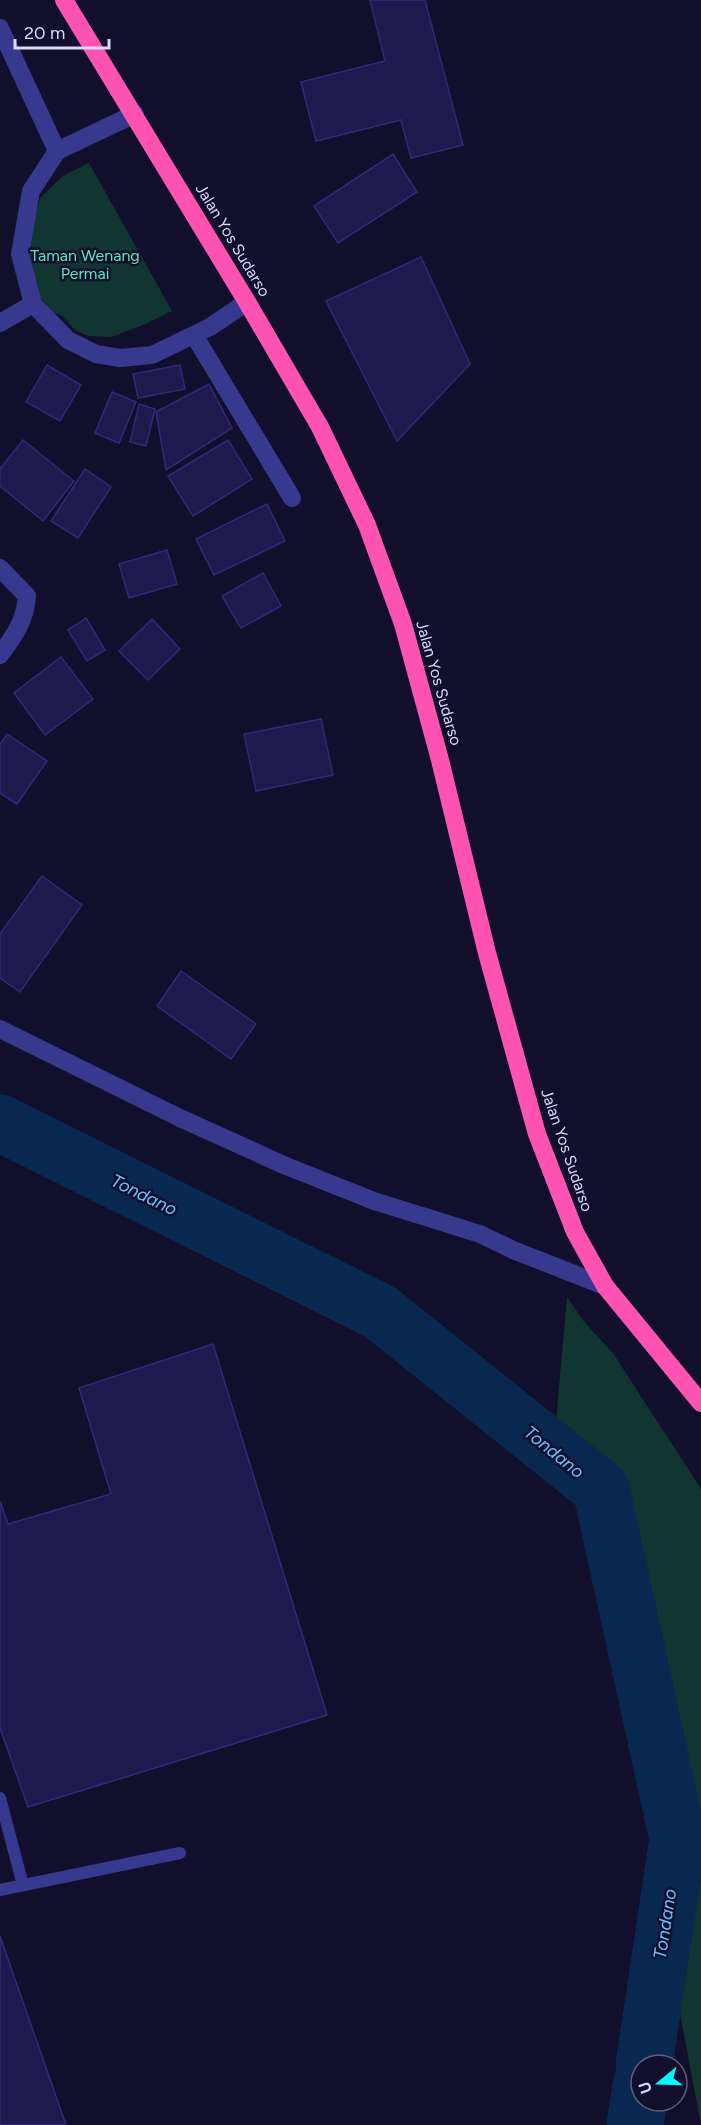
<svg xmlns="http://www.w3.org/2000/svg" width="701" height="2125" font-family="Figtree,sans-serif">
<rect width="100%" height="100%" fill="#110f2b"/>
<!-- green -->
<path fill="#113531" d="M89 163 172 311 141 326 111 337 88 336 75 330 61 315 53 313 37 293 27 246 40 198 63 176Z
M567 1297 585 1323 613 1353 701 1489V2125L677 1997 679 1957 676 1919 667 1845 653 1799 662 1740 644 1617 613 1508 583 1468 556 1421Z"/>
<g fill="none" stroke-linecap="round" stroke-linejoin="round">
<!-- river -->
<path stroke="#082850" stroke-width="57" d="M0 1123 380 1312 601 1489 678 1839 644 2065
M635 2125 641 2085"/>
</g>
<!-- building -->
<path fill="#20194d" stroke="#33297b" stroke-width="1.5" d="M370 0H425L463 145 411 158 401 120 316 141 301 82 385 61Z
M393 154 417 192 338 243 314 206Z
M421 257 470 364 397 441 326 301Z
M47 365 81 385 60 421 26 402Z
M180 365 185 389 138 398 133 374Z
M209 384 232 428 166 470 156 412Z
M112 392 136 402 119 443 95 433Z
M139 404 155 409 146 446 130 442Z
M23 440 74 481 43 521 0 486V469Z
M228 440 252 479 193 516 168 476Z
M85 469 111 487 78 538 51 521Z
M267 504 285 541 214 575 196 539Z
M167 550 177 584 129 598 119 564Z
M263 573 281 606 241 628 222 596Z
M86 618 105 650 87 661 68 630Z
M152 619 180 649 148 680 119 651Z
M61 657 93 699 45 735 14 693Z
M321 719 333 775 256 791 244 734Z
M7 734 47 761 17 804 0 793V744Z
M42 876 82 905 20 992 0 978V934Z
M181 971 256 1024 231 1059 157 1006Z
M213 1344 327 1715 28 1807 0 1728V1501L8 1524 111 1494 79 1388Z
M0 1936 66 2125H0Z"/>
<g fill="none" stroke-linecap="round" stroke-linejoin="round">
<!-- lane -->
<path stroke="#36398d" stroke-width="12" d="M0 1798 23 1885
M0 1890 180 1853"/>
<!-- street -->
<path stroke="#36398d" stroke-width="18" d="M0 28 57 151 31 191 20 254 33 304 68 340 96 354 120 358 152 355 210 327 247 302
M57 151 135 114
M0 323 33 304
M194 335 292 498
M0 568 27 596C25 621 15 635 0 655
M0 1029 180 1118 286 1166 374 1201 480 1234 513 1250 605 1286"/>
<!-- highway -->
<path stroke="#ff53b3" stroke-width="18" d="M64 0 247 302 320 427 367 525 403 624 440 760 487 953 537 1134 575 1232 605 1286 701 1403"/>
</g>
<g text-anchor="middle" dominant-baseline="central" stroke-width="5" stroke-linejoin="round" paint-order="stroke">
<!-- street labels -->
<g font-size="16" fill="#dad8ff" stroke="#110f2b">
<text transform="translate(233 240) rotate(59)">Jalan Yos Sudarso</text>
<text transform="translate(439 683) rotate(74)">Jalan Yos Sudarso</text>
<text transform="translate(567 1150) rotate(71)">Jalan Yos Sudarso</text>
</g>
<!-- park labels -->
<g font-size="16" fill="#5ae9bb" stroke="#110f2b">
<text x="85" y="255">Taman Wenang<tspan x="85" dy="18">Permai</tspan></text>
</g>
<!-- water labels -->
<g font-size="18" font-style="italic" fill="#66c4ff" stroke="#110f2b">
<text transform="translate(144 1195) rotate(26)">Tondano</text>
<text transform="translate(554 1452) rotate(39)">Tondano</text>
<text transform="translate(665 1924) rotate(-81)">Tondano</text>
</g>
</g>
<!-- north arrow -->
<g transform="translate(659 2083) rotate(251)"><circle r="28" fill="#110f2b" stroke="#615f80" stroke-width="1.5"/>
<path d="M0-4.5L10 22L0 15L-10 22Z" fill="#04f9ff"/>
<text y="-9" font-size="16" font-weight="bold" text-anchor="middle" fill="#dad8ff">U</text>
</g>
<!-- scale -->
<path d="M15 39v9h94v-9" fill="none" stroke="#dad8ff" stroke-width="3"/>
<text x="24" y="39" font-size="18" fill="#dad8ff" stroke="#110f2b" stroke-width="4.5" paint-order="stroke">20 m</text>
</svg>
